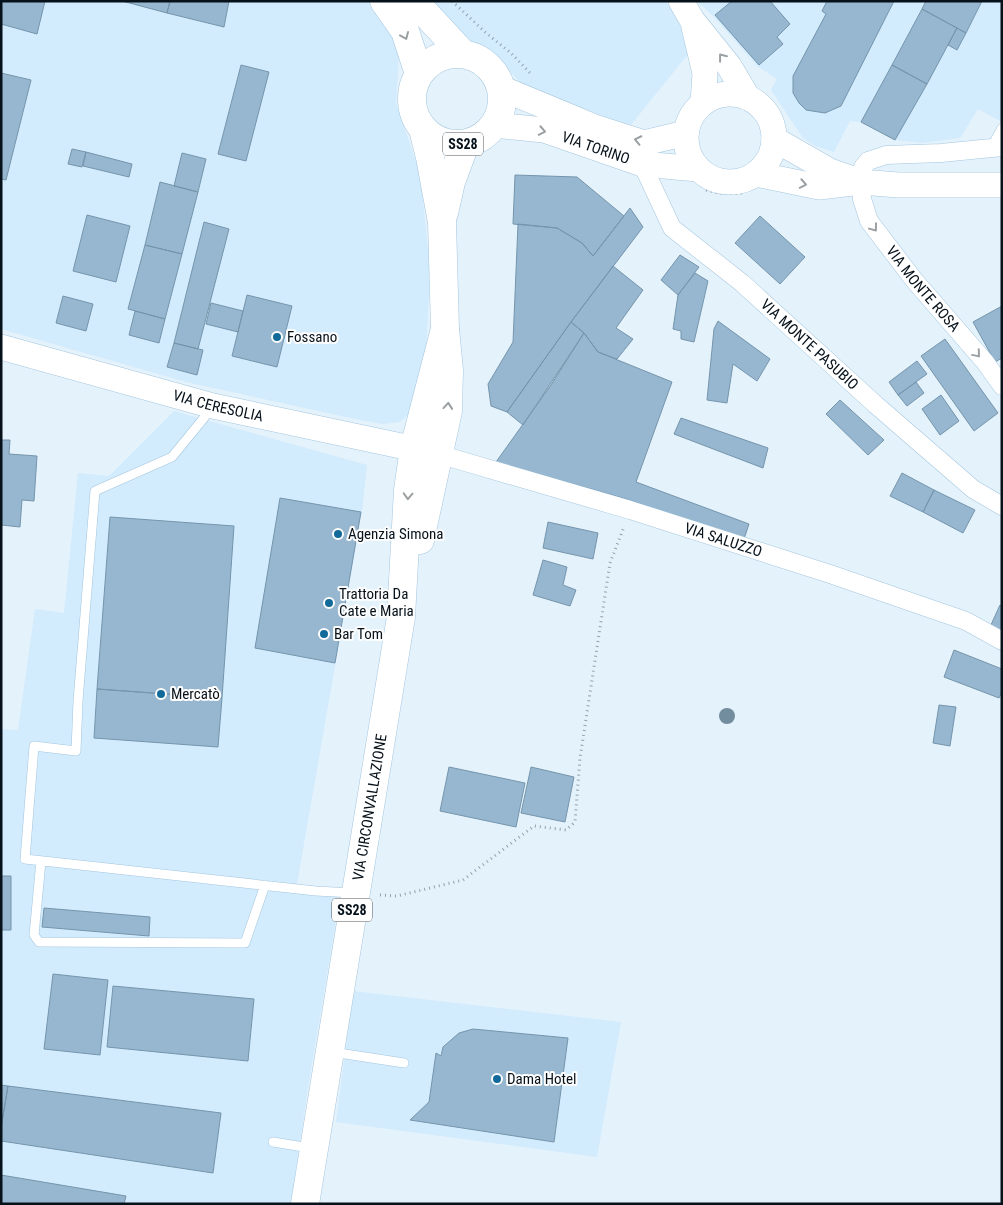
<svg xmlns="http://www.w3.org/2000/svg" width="1003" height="1205" font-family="'Roboto Condensed',sans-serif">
<rect width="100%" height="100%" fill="#e4f2fc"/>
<!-- built -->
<path fill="#d2ebfd" d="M1 1H373L400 39 396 103 420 174 430 267 426 355 408 415 400 422 382 424 350 418 186 382 1 329Z
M424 1H666L693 48 630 126 524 86 496 57 481 47 464 41Z
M697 1H1002V122L978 109 960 138 922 143 895 140 861 122 850 121 834 152 815 146 803 138 771 90 777 79 757 66 714 17Z
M174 411 367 465 362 511 297 884 341 891 308 1088 291 1204H1V729L18 730 35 609 64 613 78 473 109 476Z
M353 991 621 1022 597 1157 336 1122Z"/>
<!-- building -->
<path fill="#96b7cf" stroke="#7595ac" d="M1 1H45L37 34 1 24Z
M122 1H170L167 13Z
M170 1H229L224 27 167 13Z
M732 1H770L790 24 777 37 783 44 759 65 715 15Z
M827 1H894L841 106 825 113 806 110 799 103 793 93V76L826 14 822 11Z
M926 1H982L966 33 922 9Z
M922 9 957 28 927 84 892 65Z
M957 28 966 33 957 50 948 45Z
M241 65 269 72 246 161 218 154Z
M892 65 927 84 895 140 861 122Z
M1 73 31 80 6 180 1 179Z
M72 149 86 152 82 167 68 164Z
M86 152 132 164 129 177 83 166Z
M182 153 206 159 198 192 174 186Z
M515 175 577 177 624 216 593 256 582 243 557 228 513 224Z
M160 182 198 192 182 254 145 245Z
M630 208 643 227 571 322 507 412 491 406 488 384 513 342 518 224 557 228 582 243 593 256Z
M87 215 130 226 116 282 73 271Z
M760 216 805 257 780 284 735 243Z
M204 222 229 229 198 349 174 343Z
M145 245 182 254 165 319 128 309Z
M680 255 699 267 678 295 661 280Z
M613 266 643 290 616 328 633 339 617 359 598 352 584 333 571 322Z
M695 273 708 281 694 342 681 339V331L673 329 678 295Z
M247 295 292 306 277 367 232 356Z
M63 296 93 304 86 331 56 323Z
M211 303 243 311 238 332 206 324Z
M1002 306V358L995 362 973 322Z
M135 311 165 319 159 343 129 335Z
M718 321 770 359 757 381 733 364 727 403 707 400 714 329Z
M571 322 584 333 523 425 507 412Z
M584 333 598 352 672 382 636 482 749 524 744 539 626 499 496 462 551 385Z
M945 339 998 413 974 431 921 356Z
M174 343 203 350 197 375 167 367Z
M917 361 927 374 898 395 889 382Z
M916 382 924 393 907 406 898 395Z
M941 395 959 421 940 435 922 409Z
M840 400 884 440 868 455 826 414Z
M681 418 768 448 763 468 674 434Z
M1 440H10L9 454 37 456 34 501 22 500 20 527 1 525Z
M902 473 934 490 923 512 890 496Z
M934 490 975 510 963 533 923 512Z
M280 498 361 512 335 663 255 648Z
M110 517 234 526 222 698 97 689Z
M548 522 598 533 593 559 543 548Z
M543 560 567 567 563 585 576 590 570 606 533 595Z
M1000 605 1002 606V633L990 627Z
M954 650 1002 669V692L999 698 944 677Z
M97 689 222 698 218 747 94 738Z
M939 705 956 707 950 746 933 743Z
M449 767 525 783 516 827 440 811Z
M531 767 574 777 565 822 521 813Z
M1 876H11V930H1Z
M44 908 150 917 149 936 42 927Z
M53 974 108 980 100 1055 44 1049Z
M113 986 254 999 248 1061 107 1047Z
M473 1029 568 1038 554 1142 410 1120 429 1102 436 1053 441 1056 443 1047 459 1033Z
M1 1085 8 1086 1 1128Z
M8 1086 221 1113 213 1173 1 1141V1128Z
M1 1175 126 1196 124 1204H1Z"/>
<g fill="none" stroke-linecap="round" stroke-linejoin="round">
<defs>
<path id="lane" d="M991 148 1002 128
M212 408 172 457 95 491 78 701 76 751 34 746 25 859 316 891 353 893
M41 861 34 935 39 942 245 943 265 885
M332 1052 404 1063
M273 1142 310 1148"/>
<g id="street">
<path id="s1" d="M1002 147 941 153 886 155 868 161 863 167 861 182 862 199 869 221 914 280 985 362 1002 386"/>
<path id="s2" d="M642 164 672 228 742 283 876 405 973 489 1002 506"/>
<path id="s3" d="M438 454 630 510 830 574 966 621 1002 641"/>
</g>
<g id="secondary">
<path d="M681 1 692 20 729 66 748 98"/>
<path d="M694 27 705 73 703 103"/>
<path d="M501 88 597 128 644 143 686 133"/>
<circle cx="730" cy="138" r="44"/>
<path id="s4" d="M494 125 544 130 642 164 698 169"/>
<path d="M774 139 830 171 859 181"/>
<path d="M756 174 819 187 861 182 898 185H1002"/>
<path id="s5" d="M1 347 213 406 434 453"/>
</g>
<g id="primary">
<path d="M384 1 405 31 419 74"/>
<path d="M414 1 463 54"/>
<circle cx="457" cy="99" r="45"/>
<path d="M444 213 451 182 465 144"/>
<path d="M420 540 448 411 449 370 445 329 442 222 430 157 423 129"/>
<path id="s6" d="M305 1204 401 617 408 490 414 448 445 329"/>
</g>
</defs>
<!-- lane casing -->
<use href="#lane" stroke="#a4c6de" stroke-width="10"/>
<!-- street casing -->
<use href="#street" stroke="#a4c6de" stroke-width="19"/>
<!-- secondary casing -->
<use href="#secondary" stroke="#a4c6de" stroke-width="26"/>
<!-- primary casing -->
<use href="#primary" stroke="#a4c6de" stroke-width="29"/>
<!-- path -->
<path stroke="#94a1ab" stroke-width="3" stroke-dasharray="1 4" stroke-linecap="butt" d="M452 1 486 33 511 53 532 75
M706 190C719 194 730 194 744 193
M380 895 397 896 463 880 534 826 566 830 575 822 580 758 610 563 624 527"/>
<!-- lane -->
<use href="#lane" stroke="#fff" stroke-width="9"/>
<!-- street -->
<use href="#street" stroke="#fff" stroke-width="18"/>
<!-- secondary -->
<use href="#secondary" stroke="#fff" stroke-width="25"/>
<!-- primary -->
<use href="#primary" stroke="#fff" stroke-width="28"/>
</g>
<!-- trees -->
<circle fill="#728d9e" cx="727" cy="716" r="8"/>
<!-- one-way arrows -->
<defs><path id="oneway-chevron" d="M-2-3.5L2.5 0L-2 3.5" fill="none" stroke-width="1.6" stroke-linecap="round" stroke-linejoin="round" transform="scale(1.25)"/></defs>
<g stroke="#9ba0a3">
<use href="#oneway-chevron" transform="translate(405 36) rotate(67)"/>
<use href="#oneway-chevron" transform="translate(722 57) rotate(-128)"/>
<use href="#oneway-chevron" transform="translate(542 131) rotate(11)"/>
<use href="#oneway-chevron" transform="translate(638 140) rotate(-168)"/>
<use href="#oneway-chevron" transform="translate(803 184) rotate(11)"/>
<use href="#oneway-chevron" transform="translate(874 228) rotate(53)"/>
<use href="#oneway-chevron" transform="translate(977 354) rotate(50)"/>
<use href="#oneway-chevron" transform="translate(448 406) rotate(-85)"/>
<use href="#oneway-chevron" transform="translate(408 496) rotate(92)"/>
</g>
<!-- markers -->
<g fill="#126a9a" stroke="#fdfdfd" stroke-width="2">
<circle cx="277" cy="337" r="5"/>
<circle cx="338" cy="534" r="5"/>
<circle cx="329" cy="603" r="5"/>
<circle cx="324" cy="634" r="5"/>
<circle cx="161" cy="694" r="5"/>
<circle cx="497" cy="1079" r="5"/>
</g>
<g text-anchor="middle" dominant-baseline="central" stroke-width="4" stroke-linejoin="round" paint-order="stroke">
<!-- shield labels -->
<g fill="#fdfdfd" stroke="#50585e" stroke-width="1">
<rect x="443" y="132.5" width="40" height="23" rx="4"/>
<rect x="332" y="898.5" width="40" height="23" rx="4"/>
</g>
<g font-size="14" font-weight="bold" fill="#06111a">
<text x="463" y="144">SS28</text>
<text x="352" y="910">SS28</text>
</g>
<!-- street labels -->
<g font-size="15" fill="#06111a" stroke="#fdfdfd">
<text stroke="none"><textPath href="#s4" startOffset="105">VIA TORINO</textPath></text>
<text stroke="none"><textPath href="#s1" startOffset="285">VIA MONTE ROSA</textPath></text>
<text stroke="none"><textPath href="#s2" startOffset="251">VIA MONTE PASUBIO</textPath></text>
<text stroke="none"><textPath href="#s5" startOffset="225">VIA CERESOLIA</textPath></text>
<text stroke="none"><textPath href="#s3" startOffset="298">VIA SALUZZO</textPath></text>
<text stroke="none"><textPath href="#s6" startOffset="402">VIA CIRCONVALLAZIONE</textPath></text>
</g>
<!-- poi labels -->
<g font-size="15" fill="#06111a" stroke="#fdfdfd" text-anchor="start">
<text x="287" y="337">Fossano</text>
<text x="348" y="534">Agenzia Simona</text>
<text x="339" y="594">Trattoria Da<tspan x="339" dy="17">Cate e Maria</tspan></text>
<text x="334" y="634">Bar Tom</text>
<text x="171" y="694">Mercatò</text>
<text x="507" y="1079">Dama Hotel</text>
</g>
</g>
<!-- border -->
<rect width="1003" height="1205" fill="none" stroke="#06111a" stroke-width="5"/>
</svg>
